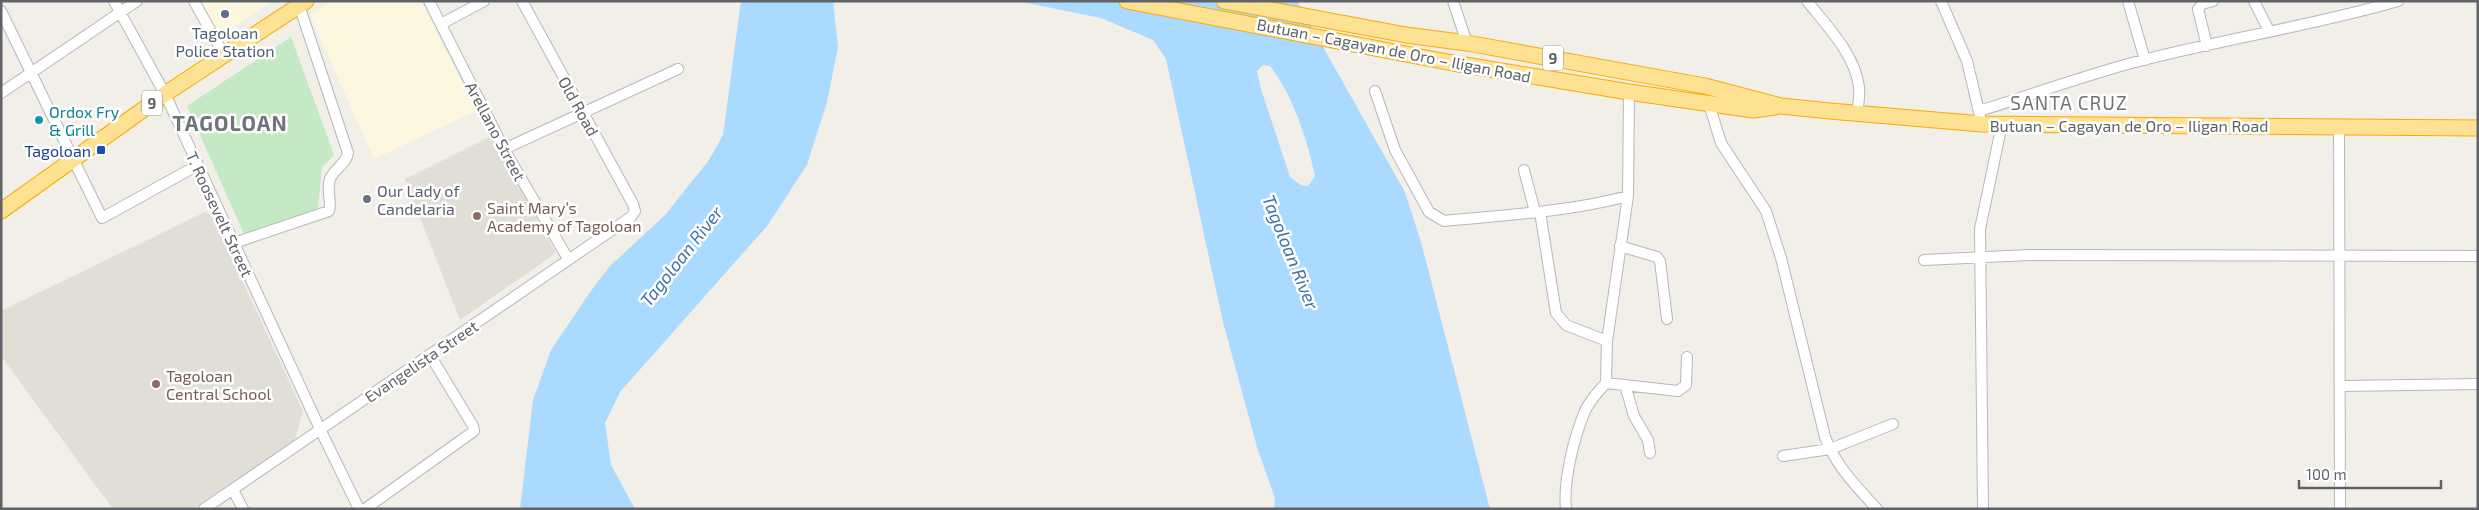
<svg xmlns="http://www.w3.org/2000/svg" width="2479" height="510" font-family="'Exo 2',sans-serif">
<rect width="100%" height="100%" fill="#f1efe8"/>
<!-- commercial -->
<path fill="#fef7e0" d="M200 1H273L220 36Z
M331 1H421L476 111 374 159 310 15Z"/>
<!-- education -->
<path fill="#e1ded6" d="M491 136 556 253 460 320 405 179Z
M205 212 212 216 303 411 295 440 194 509H113L1 356V311Z"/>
<!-- green -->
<path fill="#c5e8c5" d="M291 37 334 155 322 167 318 208 245 236 187 106Z"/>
<!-- water -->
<path fill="#aadaff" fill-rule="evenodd" d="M741 1H833L838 47 827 102 807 165 767 226 620 392 605 423 611 465 635 509H520L533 400 551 350 588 295 609 267 665 215 709 160 723 135Z
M1017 1H1297L1405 192 1421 242 1490 509H1274L1275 498 1257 447 1223 322 1166 59 1153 40 1101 18ZM1263 65 1270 66C1292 93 1308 141 1315 176L1308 186 1301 185 1290 177 1260 86 1257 71Z"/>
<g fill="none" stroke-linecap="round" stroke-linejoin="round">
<defs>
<path id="minor" d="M114 1 165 94 320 429 359 509
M194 1 224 55
M429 1 504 149 568 259
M1453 1 1467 43
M1807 1C1826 25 1855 54 1859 87 1860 96 1858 105 1857 114
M1941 1 1967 61 1980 116
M2128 1 2145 60
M2254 1 2269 31
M1 11 102 218 198 165
M441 24 484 1
M2207 46 2198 9 2202 4 2213 1
M1375 91 1395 150 1429 212 1444 221C1505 215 1568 212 1628 196
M1629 92 1628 196 1607 341 1606 383 1678 391 1686 385 1687 357
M1 93 137 1
M1709 104 1721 143 1766 211 1781 258 1825 437C1836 466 1856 486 1877 509
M1979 111C2035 94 2090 73 2147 59 2230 38 2315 25 2398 1
M2339 126 2340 509
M504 149 678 69
M1524 170 1535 212
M1540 212 1556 313 1566 325 1607 341
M234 243 329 211C332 200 326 190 330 179 334 169 347 163 348 153L298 2
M1620 246 1657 257 1660 261 1667 319
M1924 260 2029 255 2478 256
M1625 385 1634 416 1648 440 1650 453
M2341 386 2478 384
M1783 456 1830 449 1893 424
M233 490 243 509
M204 509 631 217 635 211 633 204 522 1
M365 509 474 431 473 426 430 355
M1566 509C1563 481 1574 437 1585 411 1590 400 1598 392 1606 383
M1983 509 1980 229 2002 124"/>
<path id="highway" d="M1127 1 1453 63 1629 92 1753 110 1775 107
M1224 1 1406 35 1467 43 1705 86 1781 106 1830 111 1982 124 2478 128
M1 211 165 94 306 1"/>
</defs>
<!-- minor casing -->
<use href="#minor" stroke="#b5b8bc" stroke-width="12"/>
<!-- highway casing -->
<use href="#highway" stroke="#f9ab00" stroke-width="17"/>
<!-- minor -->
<use href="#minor" stroke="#fff" stroke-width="10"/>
<!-- highway -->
<use href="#highway" stroke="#fde293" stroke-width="15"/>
</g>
<!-- markers -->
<circle fill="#5c6f8a" stroke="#fff" stroke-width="2" cx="225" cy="14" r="5"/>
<circle fill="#0f9aa8" stroke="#fff" stroke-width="2" cx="39" cy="120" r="5"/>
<rect fill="#1a4fb4" stroke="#fff" stroke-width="2" x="96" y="145" width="10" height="10" rx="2.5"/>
<circle fill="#6b7280" stroke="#fff" stroke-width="2" cx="367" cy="199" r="5"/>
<g fill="#8d6e63" stroke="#fff" stroke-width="2">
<circle cx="477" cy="216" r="5"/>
<circle cx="156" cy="384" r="5"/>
</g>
<g text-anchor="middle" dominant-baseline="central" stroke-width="5" stroke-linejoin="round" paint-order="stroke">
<!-- shield labels -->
<g fill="#fff" stroke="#8f9295" stroke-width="1">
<rect x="1543" y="45.5" width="20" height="25" rx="4"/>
<rect x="142" y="90.5" width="20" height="25" rx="4"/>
</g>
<g font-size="15" font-weight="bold" fill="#5f6368">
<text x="1553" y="58">9</text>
<text x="152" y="103">9</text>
</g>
<!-- service labels -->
<g font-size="16" fill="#4e5e75" stroke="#fff">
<text x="225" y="32">Tagoloan<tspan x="225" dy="18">Police Station</tspan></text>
</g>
<!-- street labels -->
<g font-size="16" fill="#5f6368" stroke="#fff">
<text transform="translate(1394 50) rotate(11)">Butuan – Cagayan de Oro – Iligan Road</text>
<text transform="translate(579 106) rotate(61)">Old Road</text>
<text x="2129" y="125">Butuan – Cagayan de Oro – Iligan Road</text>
<text transform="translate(496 131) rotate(62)">Arellano Street</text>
<text transform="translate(220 214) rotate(65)">T. Roosevelt Street</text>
<text transform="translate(421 361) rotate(-34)">Evangelista Street</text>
</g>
<!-- culture labels -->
<g font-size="16" fill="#0d838f" stroke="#fff" text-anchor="start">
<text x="49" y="111">Ordox Fry<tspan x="49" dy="18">&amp; Grill</tspan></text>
</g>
<!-- transit labels -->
<g font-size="16" fill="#164399" stroke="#fff" text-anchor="end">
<text x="91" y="150">Tagoloan</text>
</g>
<!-- worship labels -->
<g font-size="16" fill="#5b616d" stroke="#fff" text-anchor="start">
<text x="377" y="190">Our Lady of<tspan x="377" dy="18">Candelaria</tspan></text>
</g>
<!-- education labels -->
<g font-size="16" fill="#785e54" stroke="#fff" text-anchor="start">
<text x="487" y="207">Saint Mary’s<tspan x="487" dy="18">Academy of Tagoloan</tspan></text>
<text x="166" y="375">Tagoloan<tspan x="166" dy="18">Central School</tspan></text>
</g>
<!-- water labels -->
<g font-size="18" font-style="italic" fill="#4174aa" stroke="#fff">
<text transform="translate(1291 252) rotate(68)">Tagoloan River</text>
<text transform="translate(681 256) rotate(-52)">Tagoloan River</text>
</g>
<!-- quarter labels -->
<g font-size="19" letter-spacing="1" fill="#70757a" stroke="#fff">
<text x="2069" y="102">SANTA CRUZ</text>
</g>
<!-- district labels -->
<g font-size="21" font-weight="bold" letter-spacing="1" fill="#70757a" stroke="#fff">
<text x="230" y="122">TAGOLOAN</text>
</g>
</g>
<!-- border -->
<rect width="2479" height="510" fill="none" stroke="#5f6368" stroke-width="5"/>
<!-- scale -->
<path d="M2299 480v8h142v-8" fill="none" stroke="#5f6368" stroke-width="2.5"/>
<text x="2306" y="480" font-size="15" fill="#5f6368" stroke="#ffffff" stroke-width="4" paint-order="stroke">100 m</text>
</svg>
